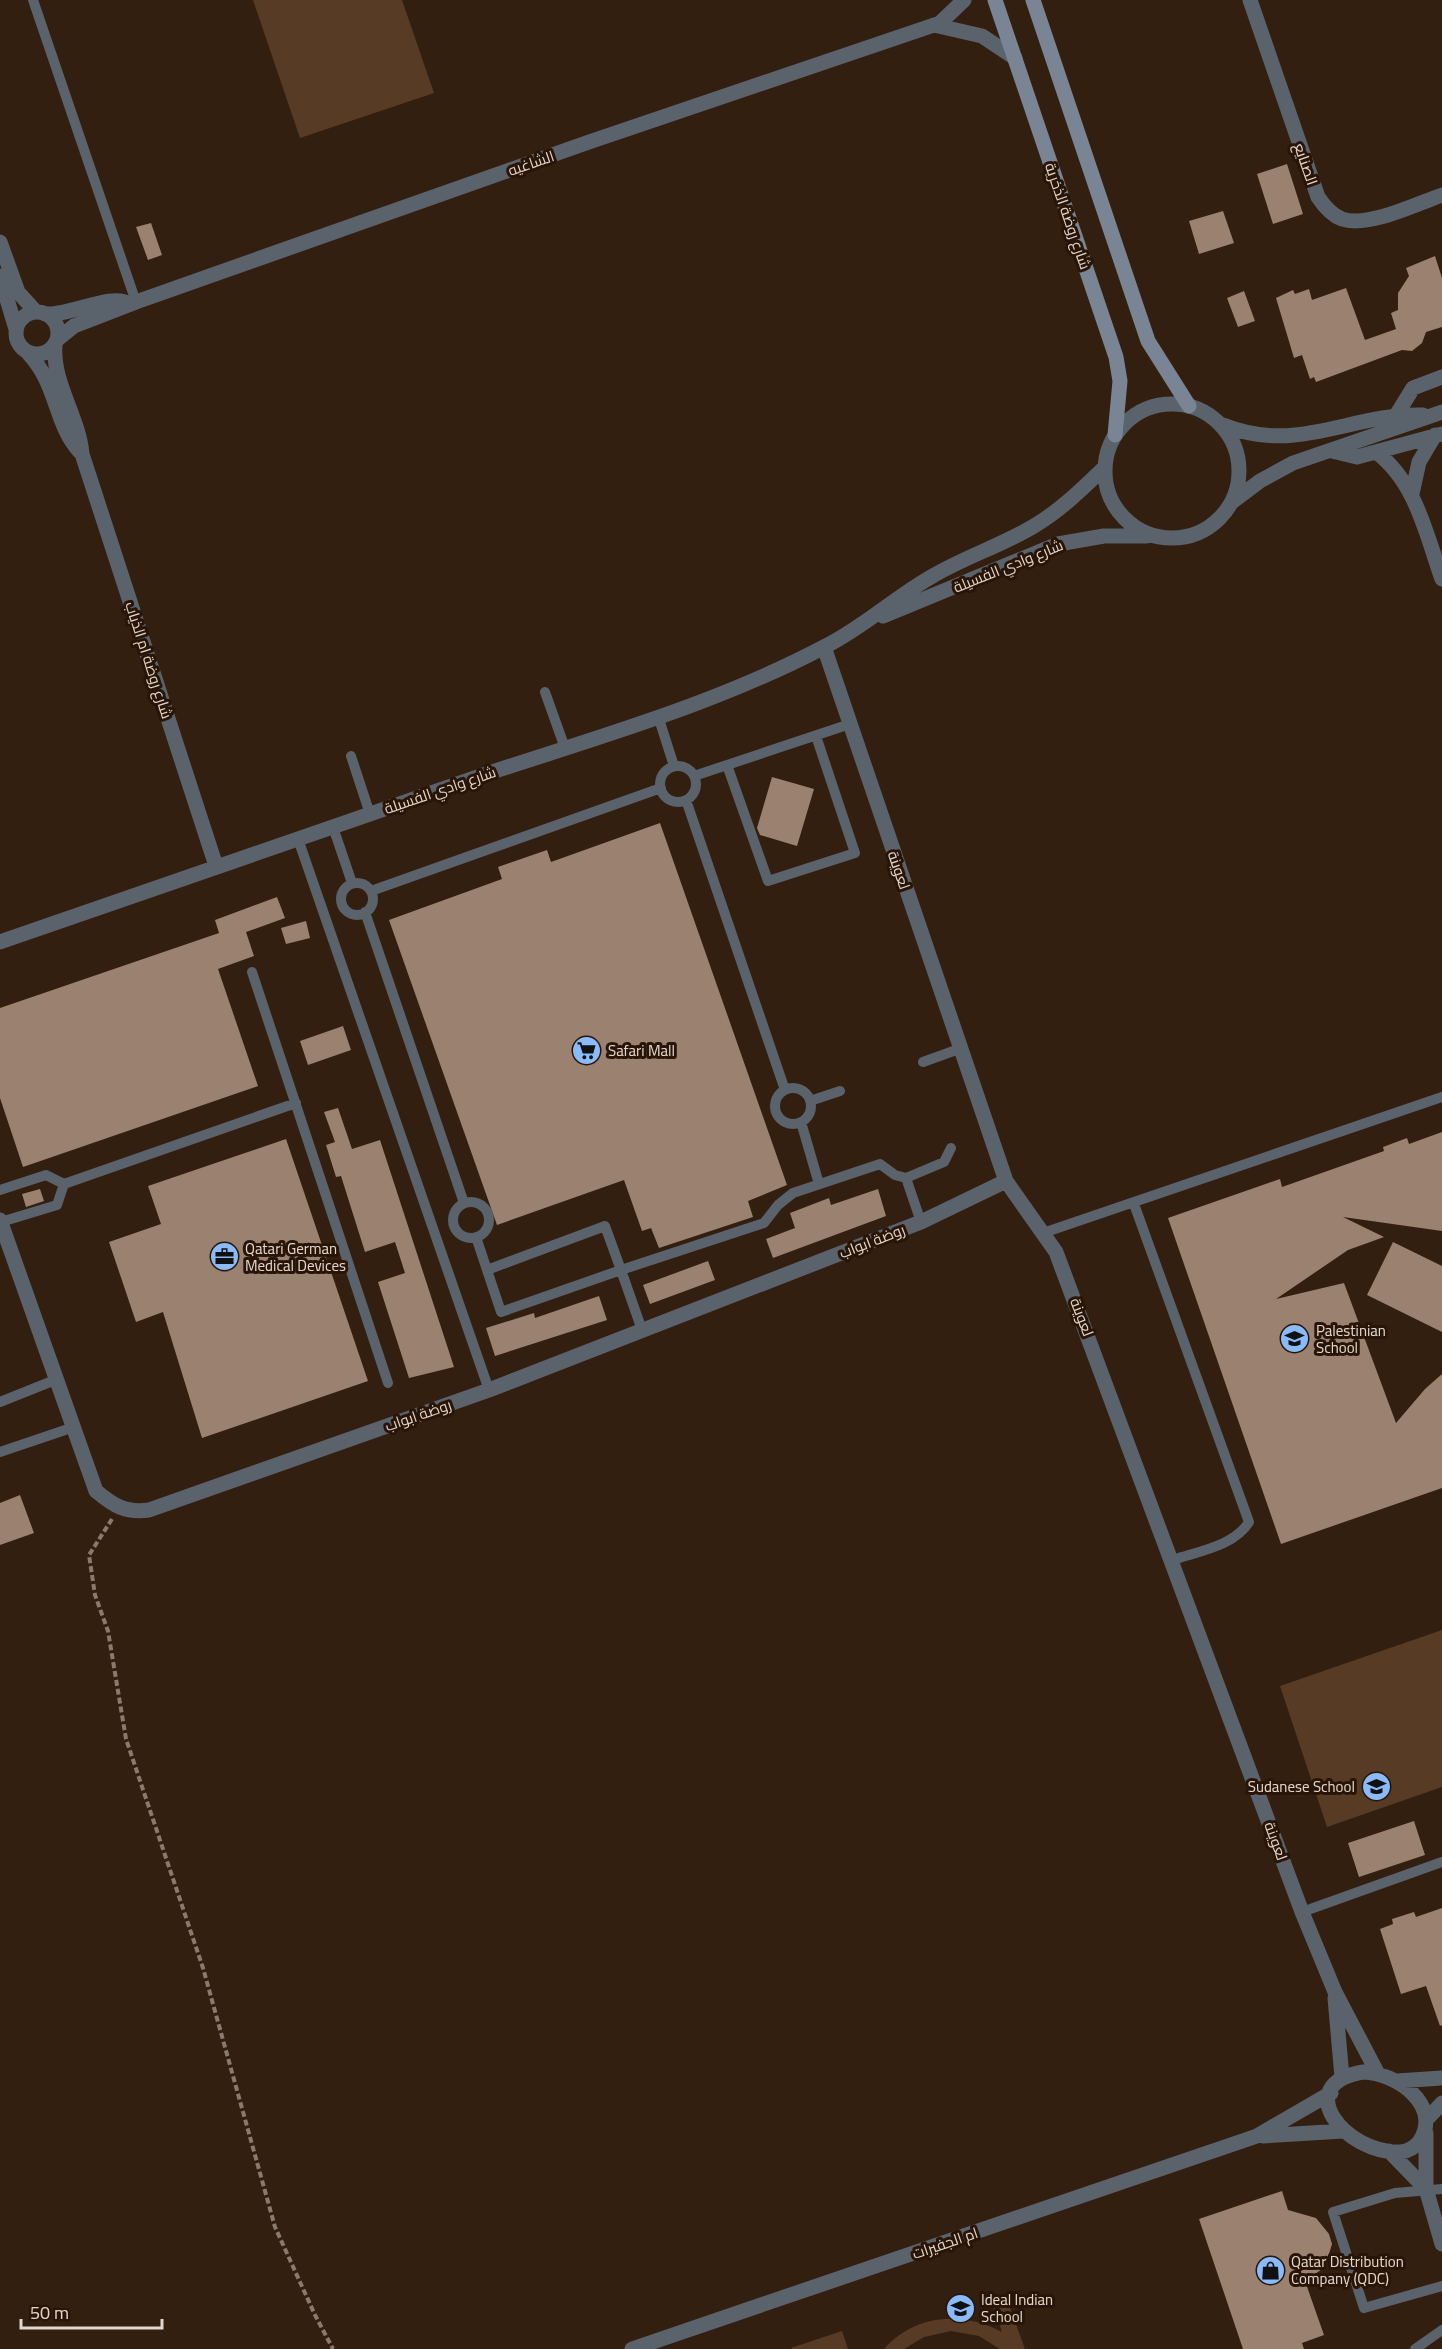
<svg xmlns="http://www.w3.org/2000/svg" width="1442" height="2349" font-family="Georgia,Cairo,serif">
<rect width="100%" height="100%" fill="#321f10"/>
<!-- green -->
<path fill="#583b25" d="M253 0H402L434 93 300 138Z
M1442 1630V1787L1327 1827 1280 1686Z
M1005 2294 1025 2349H1000L979 2336 951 2331 924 2337 904 2349H884C915 2314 963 2311 1002 2332L991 2299Z
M842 2331 848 2349H792L791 2348Z"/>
<!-- building -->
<path fill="#9a8170" d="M1287 164 1303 214 1273 224 1257 174Z
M1223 211 1234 243 1199 254 1189 221Z
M151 223 162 255 148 260 136 227Z
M1435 256 1442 278V327L1426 332 1422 343 1412 351 1402 350 1316 382 1314 377 1310 379 1302 355 1294 358 1276 298 1293 290 1295 294 1309 289 1312 300 1346 288 1365 340 1396 329 1391 313 1398 310V293L1409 276 1406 268Z
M1244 291 1255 321 1238 327 1227 298Z
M772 777 814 789 797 846 760 835 757 828Z
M660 823 787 1185 748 1201 753 1217 659 1248 651 1228 642 1231 624 1180 497 1225 389 920 502 879 498 867 547 850 551 862Z
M277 897 285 918 246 932 254 956 218 969 258 1086 23 1167 0 1098V1008L219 933 215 920Z
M306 921 310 938 286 944 281 928Z
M343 1026 351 1050 308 1065 300 1041Z
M338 1108 352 1149 380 1140 454 1367 409 1378 378 1282 405 1273 395 1242 365 1252 341 1176 336 1177 326 1145 335 1142 324 1112Z
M1442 1132V1231L1343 1217 1384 1237 1348 1250 1276 1299 1344 1283 1396 1423 1425 1389 1442 1374V1488L1281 1544 1168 1218 1280 1179 1282 1187 1384 1151 1383 1147 1407 1138 1409 1144Z
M286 1139 368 1381 202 1438 163 1312 136 1322 109 1242 161 1224 148 1186Z
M40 1189 44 1201 26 1207 22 1194Z
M878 1189 886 1216 773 1258 766 1239 795 1228 790 1213 829 1198 831 1205Z
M1393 1242 1442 1266V1332L1367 1295Z
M708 1261 715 1280 650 1304 643 1285Z
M599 1296 607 1320 495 1356 486 1328 534 1313 535 1318Z
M20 1495 34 1533 0 1545V1503Z
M1414 1821 1425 1855 1359 1877 1348 1843Z
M1442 1908V2025L1440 2026 1426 1986 1401 1994 1380 1929 1393 1924 1392 1919 1414 1912 1416 1917Z
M1282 2191 1288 2210 1316 2218 1329 2234 1332 2244 1325 2267 1305 2281 1324 2335 1302 2343 1304 2349H1243L1199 2219Z"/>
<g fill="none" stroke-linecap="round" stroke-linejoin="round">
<!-- path -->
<path stroke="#8a7a6d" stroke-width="4" stroke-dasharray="6 3" stroke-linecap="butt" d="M112 1519 89 1555 95 1595 108 1631 126 1739 203 1968 275 2227 315 2315 333 2349"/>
<!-- lane -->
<path stroke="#5a626b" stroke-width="10" d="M33 0 136 302
M545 692 565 748
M659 719 674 766
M351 756 370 814
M727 765 768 881 855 853 816 736
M660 784a18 18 0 1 1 36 0a18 18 0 1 1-36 0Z
M694 776 850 724
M686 800 785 1090
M333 827 352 883
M298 839 489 1390
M341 899a16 16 0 1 1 32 0a16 16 0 1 1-32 0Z
M371 891 661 788
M365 912 464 1203
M252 972 388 1383
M923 1062 959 1049
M775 1106a18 18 0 1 1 36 0a18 18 0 1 1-36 0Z
M810 1101 840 1091
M801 1122 819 1184
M906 1178 944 1162 951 1148
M0 1190 46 1175 64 1184 296 1103
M453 1220a18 18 0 1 1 36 0a18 18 0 1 1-36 0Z
M1134 1204 1249 1522C1234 1546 1199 1551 1173 1560
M1 1222 57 1205 64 1184
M1043 1233 1442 1097
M476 1237 487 1270 605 1226 621 1270 764 1223 778 1205 793 1193 880 1164 895 1175 906 1178 921 1222
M487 1270 501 1312 621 1270 642 1330
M0 1402 55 1380
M0 1452 74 1427
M1302 1912 1442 1862
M1442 2189 1395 2193 1333 2212 1364 2308 1442 2286
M1415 2349 1442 2330"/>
<!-- street -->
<path stroke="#5a626b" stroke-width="15" d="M1250 0 1318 197C1324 206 1331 215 1342 219 1368 228 1416 204 1442 195
M934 25 982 36 1015 58
M0 242 18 292 36 312
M0 276 16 329
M16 333a21 21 0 1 1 42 0a21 21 0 1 1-42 0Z
M45 314C71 316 111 292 130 304
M58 339 74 326 136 302 589 142 940 23 964 0
M55 345C52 383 79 417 82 454L216 866
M28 353C58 384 54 424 80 452
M1105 471a67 67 0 1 1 134 0a67 67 0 1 1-134 0Z
M1397 414 1413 388 1442 377
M1223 425C1298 455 1350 413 1423 415
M1332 451 1357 457 1442 434
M1376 452C1416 482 1426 534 1442 579
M1412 494 1419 462 1435 435
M1232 502 1260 481 1293 463 1442 412
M883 616 1058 544 1104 536H1147
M824 647 1006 1181 1056 1252 1302 1912 1335 1992 1378 2074
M0 942C161 885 322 830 483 775 598 737 716 704 824 647 864 627 894 598 931 577 964 557 1001 546 1034 526 1061 510 1082 489 1104 468
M0 1220 96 1491C114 1506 125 1513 149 1510L489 1390 921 1222 1006 1181
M1335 1998 1342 2077
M1363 2072C1397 2073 1442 2105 1420 2141 1415 2147 1409 2151 1401 2152 1344 2154 1290 2084 1363 2072Z
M1397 2081 1442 2078
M1428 2118 1442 2103
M1426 2133V2189L1442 2244
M1263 2136 1343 2131
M1389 2151 1426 2189
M632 2349 1257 2136 1331 2093"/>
<!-- secondary -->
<path stroke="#798494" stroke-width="15" d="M995 0 1116 357 1120 381 1115 435
M1033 0 1148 341 1189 406"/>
</g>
<!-- icons -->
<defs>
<symbol id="supermarket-disc" viewBox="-11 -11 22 22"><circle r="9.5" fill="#88bafc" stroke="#281507"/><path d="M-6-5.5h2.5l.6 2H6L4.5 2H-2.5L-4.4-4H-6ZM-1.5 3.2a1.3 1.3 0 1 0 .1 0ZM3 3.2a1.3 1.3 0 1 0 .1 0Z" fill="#111"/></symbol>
<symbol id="office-disc" viewBox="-11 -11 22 22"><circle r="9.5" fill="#88bafc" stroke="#281507"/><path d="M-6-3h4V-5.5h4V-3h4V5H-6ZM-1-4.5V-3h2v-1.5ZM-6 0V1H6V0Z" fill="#111"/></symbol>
<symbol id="school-disc" viewBox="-11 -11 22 22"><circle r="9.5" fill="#88bafc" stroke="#281507"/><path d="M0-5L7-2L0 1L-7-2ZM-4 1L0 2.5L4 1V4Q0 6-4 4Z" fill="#111"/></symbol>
<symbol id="shop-disc" viewBox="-11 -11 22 22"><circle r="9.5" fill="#88bafc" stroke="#281507"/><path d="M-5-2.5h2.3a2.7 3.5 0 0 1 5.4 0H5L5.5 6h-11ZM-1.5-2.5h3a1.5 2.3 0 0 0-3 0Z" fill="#111"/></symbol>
</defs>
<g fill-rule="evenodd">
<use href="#supermarket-disc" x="570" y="1034" width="33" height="33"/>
<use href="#office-disc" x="208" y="1240" width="33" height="33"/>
<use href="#school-disc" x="1278" y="1322" width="33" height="33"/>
<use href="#school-disc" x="1360" y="1770" width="33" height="33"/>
<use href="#shop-disc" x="1254" y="2254" width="33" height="33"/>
<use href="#school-disc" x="944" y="2292" width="33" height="33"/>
</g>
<g text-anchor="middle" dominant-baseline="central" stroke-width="6" stroke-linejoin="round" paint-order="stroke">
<!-- street labels -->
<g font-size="15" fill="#e3d6cc" stroke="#281507">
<text transform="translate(531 163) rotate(-19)">الشاغيه</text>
<text transform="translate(1306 164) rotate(71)">الصنايع</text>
<text transform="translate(1068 216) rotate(71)">شارع روضة الذخرية</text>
<text transform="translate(1008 566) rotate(-22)">شارع وادي الفسيلة</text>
<text transform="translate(149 660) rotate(72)">شارع روضة ام الذياب</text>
<text transform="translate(440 790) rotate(-19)">شارع وادي الفسيلة</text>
<text transform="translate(899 870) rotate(71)">لعوينة</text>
<text transform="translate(872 1241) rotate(-21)">روضة ابواب</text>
<text transform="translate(1082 1317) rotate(69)">لعوينة</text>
<text transform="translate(418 1415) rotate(-19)">روضة ابواب</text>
<text transform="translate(1276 1841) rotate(70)">لعوينة</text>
<text transform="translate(945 2243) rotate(-19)">ام الجفيرات</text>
</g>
<!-- poi labels -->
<g font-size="15" fill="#e3d6cc" stroke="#281507" text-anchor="start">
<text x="608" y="1050">Safari Mall</text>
<text x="245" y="1248">Qatari German<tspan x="245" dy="17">Medical Devices</tspan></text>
<text x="1316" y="1330">Palestinian<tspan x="1316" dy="17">School</tspan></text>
<text x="1355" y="1786" text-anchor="end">Sudanese School</text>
<text x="1291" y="2261">Qatar Distribution<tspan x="1291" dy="17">Company (QDC)</tspan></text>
<text x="981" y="2299">Ideal Indian<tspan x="981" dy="17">School</tspan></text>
</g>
</g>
<!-- scale -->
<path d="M21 2319v9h141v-9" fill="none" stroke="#e3d6cc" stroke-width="3"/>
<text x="30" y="2319" font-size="18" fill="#e3d6cc" stroke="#281507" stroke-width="4.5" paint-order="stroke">50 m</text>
</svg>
